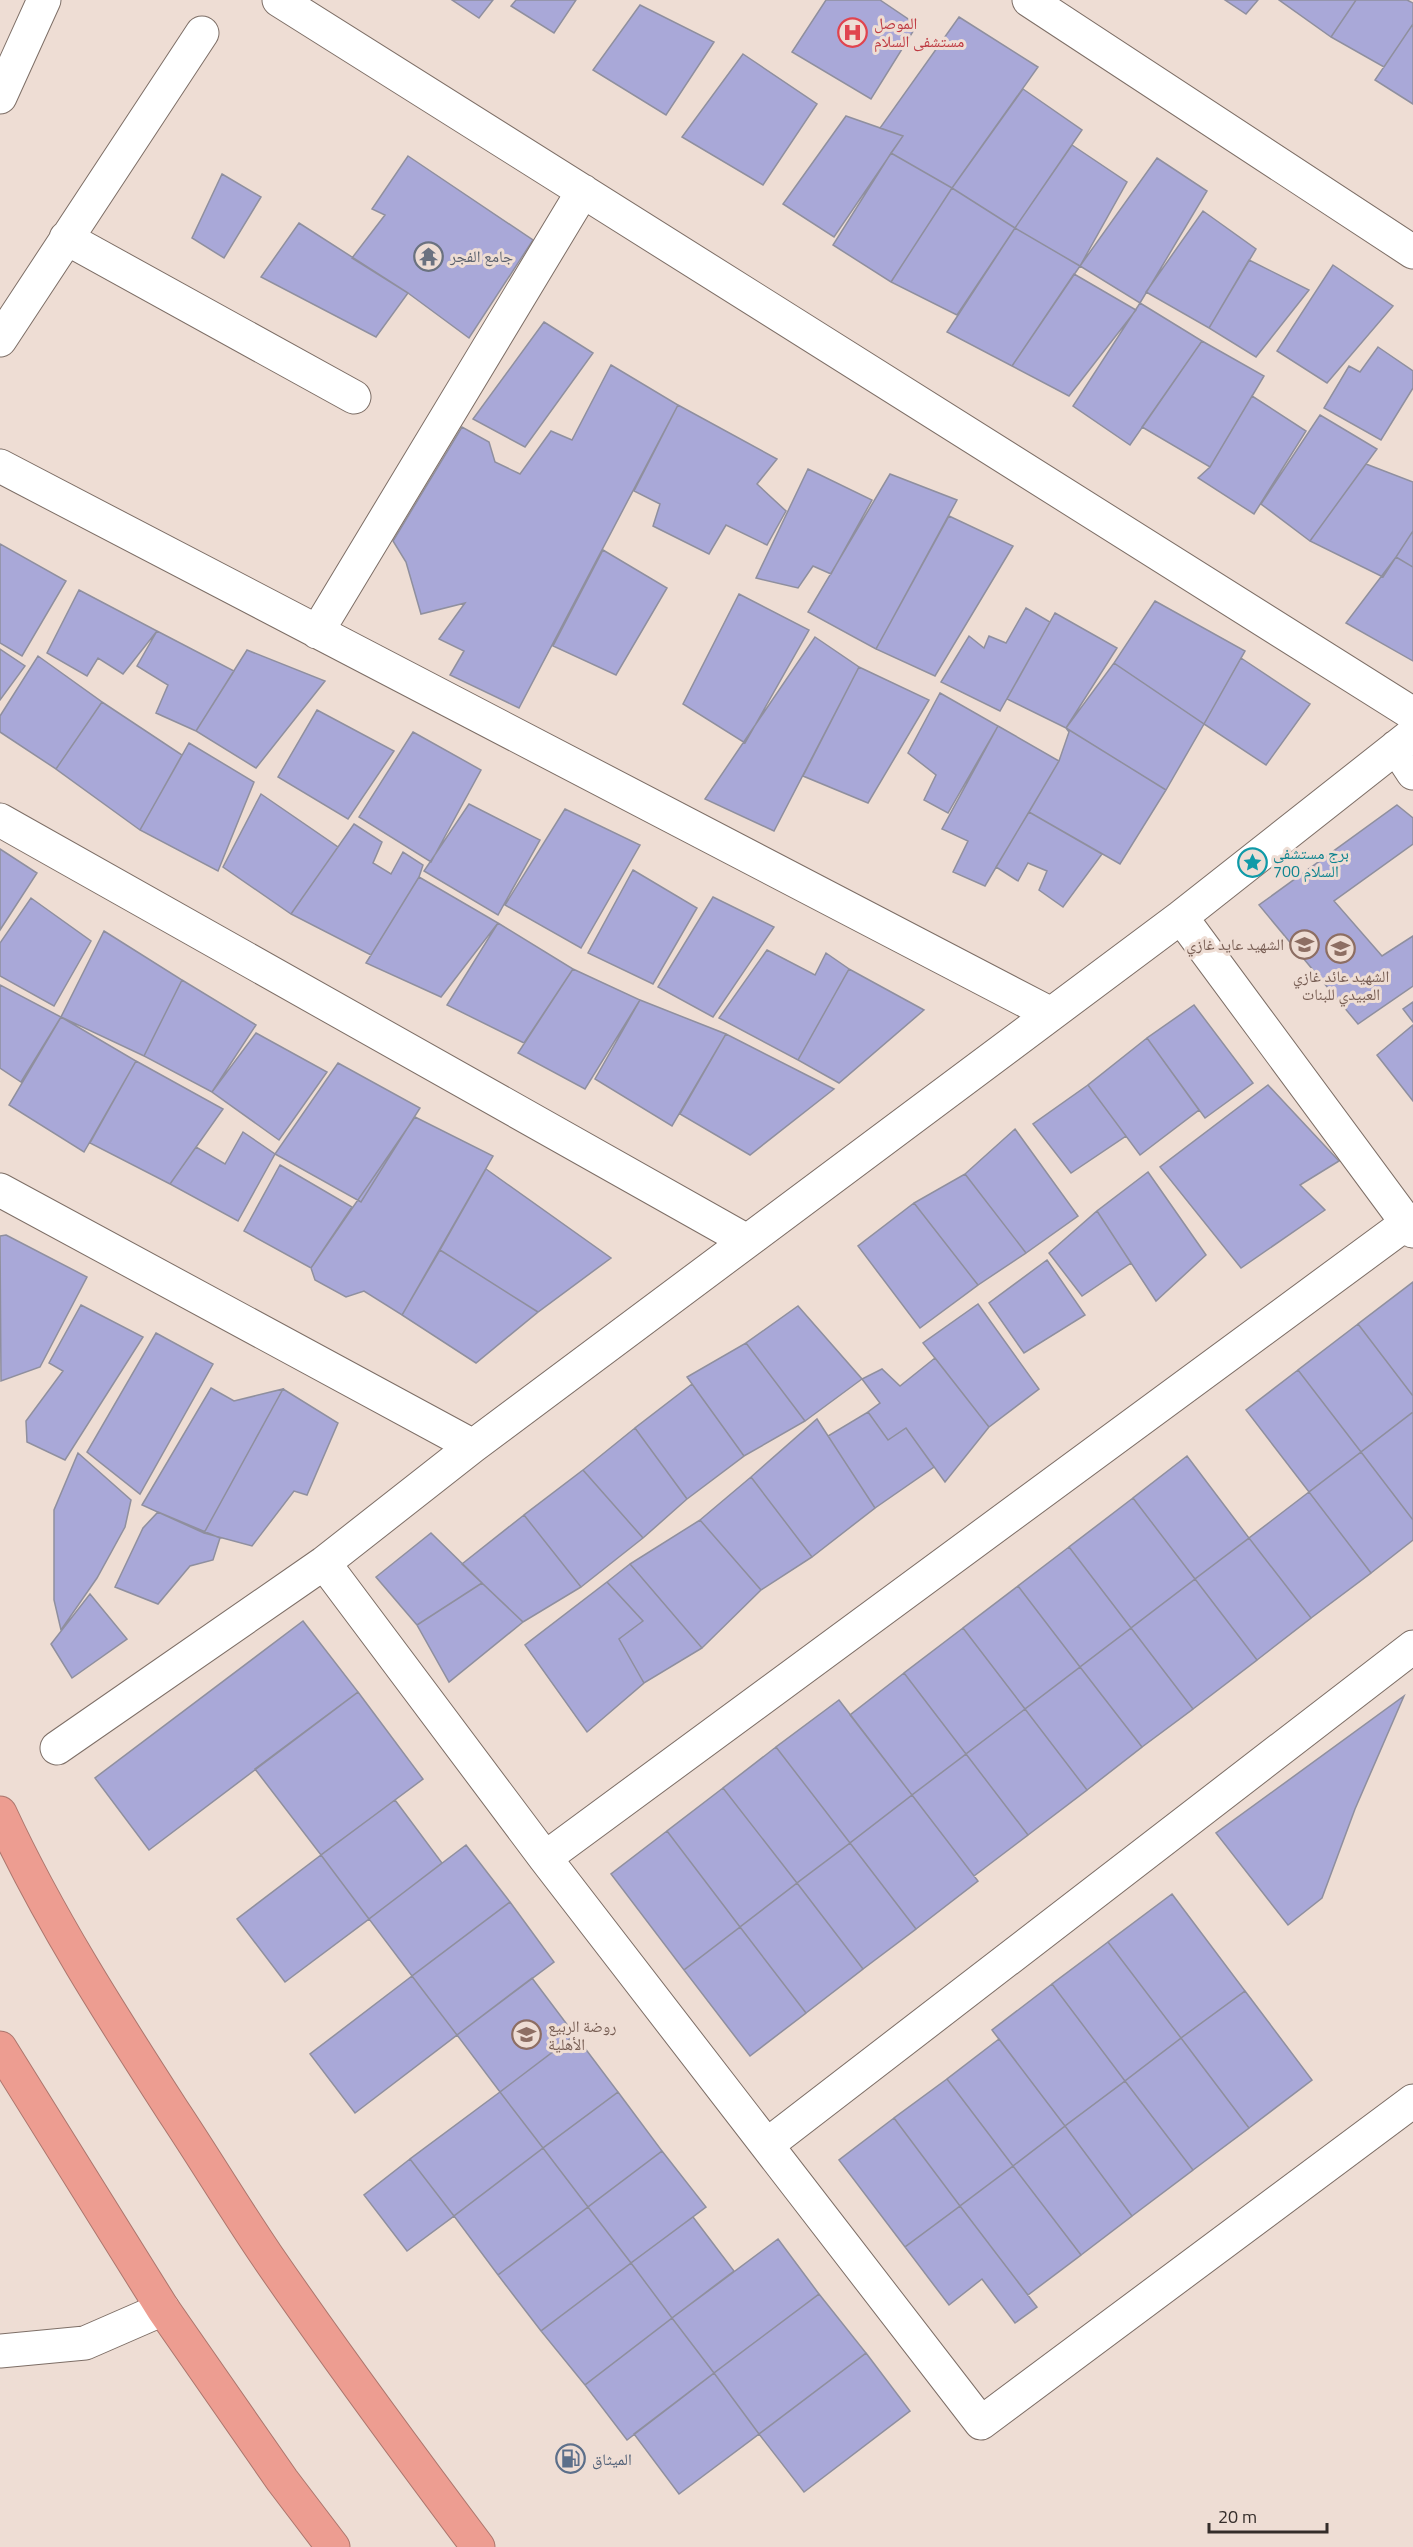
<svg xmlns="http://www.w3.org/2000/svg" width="1413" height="2547" font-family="'Titillium Web','Noto Naskh Arabic',sans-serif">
<rect width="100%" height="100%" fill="#eeddd4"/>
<!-- building -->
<path fill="#a9a8d8" stroke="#8f8f9e" stroke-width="1.5" d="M452 0H493L479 18Z
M516 0H576L554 33 511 6Z
M826 0H880L917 25 871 99 792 52Z
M1225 0H1258L1246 14Z
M1279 0H1356L1331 37Z
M1356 0H1407L1413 3V24L1384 67 1331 37Z
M640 5 714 42 666 115 593 70Z
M959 17 1038 67 952 188 891 153 903 136 880 128Z
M1413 24V104L1375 80Z
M743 54 817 104 763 185 682 137Z
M1023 89 1082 130 1015 228 952 188Z
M846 116 903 136 834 237 783 204Z
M1072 145 1127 182 1080 266 1015 228Z
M891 153 952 188 891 282 833 245Z
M408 156 533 240 469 338 408 293 352 258 385 215 372 209Z
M1157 158 1207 191 1140 303 1080 266Z
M222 174 261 197 224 258 192 238Z
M952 188 1015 228 957 315 891 282Z
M1203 211 1256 249 1209 328 1146 292Z
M299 223 408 293 376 337 261 277Z
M1015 228 1080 266 1012 366 947 332Z
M1249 260 1309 290 1256 357 1209 328Z
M1333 265 1393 306 1327 383 1277 351Z
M1074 274 1136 310 1069 396 1012 366Z
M1140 303 1202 341 1130 445 1073 406Z
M544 322 593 353 525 447 473 419Z
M1202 341 1264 376 1210 467 1142 427Z
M1378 347 1413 371V388L1381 440 1324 408 1349 366 1360 372Z
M611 365 678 405 519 708 450 675 464 651 439 639 465 603 421 614 406 562 393 541 462 427 489 442 495 462 520 474 551 431 572 440Z
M1252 396 1306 431 1254 514 1198 478 1210 467Z
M678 405 777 459 757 484 786 511 767 545 726 525 709 554 653 526 660 504 634 491Z
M1320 415 1377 449 1310 541 1261 504Z
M1366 464 1413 482V531L1383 577 1310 541Z
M808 469 872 500 831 574 813 566 798 588 756 578Z
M890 474 957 500 876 649 808 612Z
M949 516 1013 546 935 676 876 649Z
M1413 531V567L1396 557Z
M0 544 66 581 22 656 0 643Z
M603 550 667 588 616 675 553 646Z
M1396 557 1413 567V661L1346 623Z
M79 590 157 631 123 674 98 658 87 676 47 653Z
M739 594 809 630 745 743 683 704Z
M1155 601 1245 651 1204 724 1114 663Z
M1026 608 1050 622 1000 711 941 682 969 636 984 648 989 636 1006 643Z
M1055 613 1117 648 1066 728 1007 699Z
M157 631 234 671 196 731 156 713 168 685 137 666Z
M815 637 859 667 774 831 705 799Z
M0 649 25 666 0 700Z
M247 650 325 681 256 768 196 731Z
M38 656 102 702 56 769 0 732V716Z
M1241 658 1310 704 1266 765 1204 724Z
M1114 663 1204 724 1166 790 1066 728Z
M859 667 929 700 868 803 803 776Z
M940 693 998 726 948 813 924 800 936 775 908 753Z
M102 702 182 755 140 830 56 769Z
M317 710 394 751 348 819 278 777Z
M998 726 1059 761 985 886 953 872 968 841 942 829Z
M1066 728 1166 790 1120 864 1029 812 1059 761 1069 732Z
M413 732 481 770 431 862 359 817Z
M189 743 254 782 218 871 140 830Z
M261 794 338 847 291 914 223 867Z
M469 804 540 840 498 915 424 871Z
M1397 805 1413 818V844L1334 901 1382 956 1413 936V986L1358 1024 1259 905Z
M565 809 640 845 581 948 505 905Z
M1029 812 1102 854 1063 907 1039 890 1047 871 1028 863 1018 881 996 867Z
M354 824 382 842 373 863 391 874 403 852 423 865 419 877 371 955 291 914Z
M0 849 37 873 0 930Z
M633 870 697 908 653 984 588 953Z
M419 877 498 923 441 997 366 963Z
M713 897 774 927 713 1017 658 987Z
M31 898 91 941 54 1006 0 976V943Z
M498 923 573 969 524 1043 447 1005Z
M104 931 182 980 144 1056 61 1017Z
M767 950 815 975 826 953 849 969 798 1060 719 1018Z
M573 969 640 1000 585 1089 518 1053Z
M849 969 924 1010 839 1083 798 1060Z
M182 980 256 1025 212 1092 144 1056Z
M0 985 61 1017 21 1082 0 1068Z
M640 1000 726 1034 672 1126 595 1079Z
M1413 1002V1022L1403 1009Z
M1194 1005 1253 1083 1205 1118 1147 1038Z
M61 1017 136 1061 84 1152 9 1105Z
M1413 1025V1101L1377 1055Z
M256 1033 327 1072 279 1140 212 1092Z
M726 1034 834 1089 750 1155 680 1114Z
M1147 1038 1199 1110 1140 1155 1088 1085Z
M136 1061 223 1109 170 1184 90 1143Z
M338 1063 420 1108 361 1202 275 1154Z
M1088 1085 1126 1136 1071 1173 1033 1124Z
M1268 1085 1339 1161 1300 1185 1325 1210 1241 1268 1160 1167Z
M415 1117 493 1156 402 1315 364 1291 346 1297 315 1280 311 1268Z
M1015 1129 1078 1216 1026 1253 965 1174Z
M243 1132 275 1154 238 1221 170 1184 196 1147 225 1164Z
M280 1165 352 1207 311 1268 244 1231Z
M486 1169 611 1258 538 1312 440 1250Z
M1148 1172 1206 1255 1156 1301 1097 1211Z
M965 1174 1026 1253 978 1285 914 1203Z
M914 1203 978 1285 920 1328 858 1246Z
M1097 1211 1131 1263 1082 1296 1049 1253Z
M6 1235 87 1277 40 1367 1 1381 0 1236Z
M440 1250 538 1312 476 1363 402 1315Z
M1047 1260 1085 1315 1024 1353 989 1303Z
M1413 1282V1396L1358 1324Z
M978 1304 1039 1389 989 1427 923 1343Z
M81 1305 143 1337 65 1460 27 1442 26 1421 63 1371 49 1363Z
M798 1306 862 1379 805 1421 746 1343Z
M1358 1324 1413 1396V1412L1361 1452 1298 1370Z
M156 1333 213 1364 140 1494 87 1452Z
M746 1343 805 1421 744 1456 687 1377Z
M935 1358 989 1427 945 1482 906 1428 888 1440 868 1412 880 1403 862 1379 882 1369 900 1386Z
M1298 1370 1361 1452 1309 1492 1246 1410Z
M692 1384 744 1456 687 1499 635 1428Z
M211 1388 234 1401 283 1389 204 1533 142 1505Z
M283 1389 338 1423 307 1495 294 1491 252 1546 204 1533Z
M868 1412 888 1440 906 1428 934 1467 875 1508 828 1436Z
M1413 1412V1520L1361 1452Z
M817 1419 875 1508 812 1557 751 1477Z
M635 1428 687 1499 643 1538 583 1470Z
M1361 1452 1413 1520V1540L1371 1573 1309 1492Z
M78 1453 131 1500 125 1527 97 1578 61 1630 54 1600V1510Z
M1187 1456 1249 1538 1195 1579 1133 1498Z
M583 1470 643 1538 581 1587 524 1515Z
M751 1477 812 1557 761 1590 700 1520Z
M1309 1492 1371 1573 1311 1618 1249 1538Z
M1133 1498 1195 1579 1131 1628 1069 1547Z
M158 1512 220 1538 213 1560 190 1566 158 1604 115 1587 143 1528Z
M524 1515 581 1587 523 1622 462 1564Z
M700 1520 761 1590 702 1648 630 1564Z
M431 1533 482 1583 417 1625 376 1577Z
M1249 1538 1311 1618 1257 1660 1195 1579Z
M1069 1547 1131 1628 1080 1667 1018 1586Z
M630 1564 702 1648 644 1683 619 1639 643 1621 607 1582Z
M1195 1579 1257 1660 1193 1709 1131 1628Z
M607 1582 643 1621 619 1639 644 1683 587 1732 525 1645Z
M482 1583 523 1622 449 1682 417 1625Z
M1018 1586 1080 1667 1025 1709 963 1628Z
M90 1594 127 1639 72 1678 51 1644Z
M303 1621 358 1692 149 1850 95 1778Z
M963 1628 1025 1709 966 1754 904 1673Z
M1131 1628 1193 1709 1142 1747 1080 1667Z
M1080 1667 1142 1747 1087 1790 1025 1709Z
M904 1673 966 1754 912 1795 850 1715Z
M358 1692 423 1779 321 1855 255 1769Z
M1404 1696 1355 1809 1322 1898 1288 1925 1216 1833Z
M839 1700 912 1795 850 1843 776 1747Z
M1025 1709 1087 1790 1028 1835 966 1754Z
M776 1747 850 1843 797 1883 723 1788Z
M966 1754 1028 1835 974 1876 912 1795Z
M723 1788 797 1883 740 1927 667 1831Z
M912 1795 978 1881 916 1929 850 1843Z
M395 1800 442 1863 369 1919 321 1855Z
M667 1831 740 1927 684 1970 611 1874Z
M850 1843 916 1929 863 1969 797 1883Z
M466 1845 510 1902 412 1976 369 1919Z
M321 1855 369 1919 285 1982 237 1919Z
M797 1883 863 1969 806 2013 740 1927Z
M1172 1894 1245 1991 1181 2038 1108 1942Z
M510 1902 554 1962 457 2035 412 1976Z
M740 1927 806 2013 750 2056 684 1970Z
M1108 1942 1181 2038 1125 2081 1052 1984Z
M412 1976 457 2035 355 2113 310 2054Z
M532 1978 575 2035 500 2092 457 2035Z
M1052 1984 1125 2081 1065 2126 992 2030Z
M1245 1991 1312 2080 1249 2128 1181 2038Z
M575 2035 618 2092 543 2148 500 2092Z
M1181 2038 1249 2128 1193 2170 1125 2081Z
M999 2039 1065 2126 1013 2166 947 2079Z
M947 2079 1013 2166 960 2206 894 2118Z
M1125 2081 1193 2170 1132 2216 1065 2126Z
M500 2092 543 2148 454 2216 410 2159Z
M618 2092 662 2151 588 2207 543 2148Z
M894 2118 960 2206 905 2247 839 2160Z
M1065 2126 1132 2216 1081 2255 1013 2166Z
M543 2148 588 2207 498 2275 454 2216Z
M662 2151 706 2207 631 2263 588 2207Z
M410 2159 454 2216 407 2251 364 2195Z
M1013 2166 1081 2255 1028 2295 960 2206Z
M960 2206 1037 2307 1015 2323 982 2279 949 2305 905 2247Z
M588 2207 631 2263 541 2331 498 2275Z
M693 2217 734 2271 672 2318 631 2263Z
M778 2239 819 2294 714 2373 672 2318Z
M631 2263 672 2318 585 2385 541 2331Z
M819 2294 866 2353 759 2434 714 2373Z
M672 2318 714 2373 627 2440 585 2385Z
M866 2353 910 2411 804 2492 759 2434Z
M714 2373 759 2434 679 2494 634 2434Z"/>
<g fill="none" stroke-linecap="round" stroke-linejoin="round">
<defs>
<path id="minor" d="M279 0 1413 714
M1029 0 1413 252
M0 97 44 0
M66 238 354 397
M0 340 202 33
M0 466 1051 1014
M317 632 583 191
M1396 747 1413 773
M0 820 747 1241
M1181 917 1413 1231
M0 1190 473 1446
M324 1563 545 1858 981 2423 1413 2101
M57 1748 324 1563 473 1446 1181 917 1413 734
M545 1858 1407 1223
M767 2145 1413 1647
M0 2351 85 2343 163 2309"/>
<path id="highway" d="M0 1813C48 1917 111 2015 173 2111 205 2159 235 2209 267 2256 335 2355 406 2451 478 2547
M0 2048 163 2309 282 2480 333 2547"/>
</defs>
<!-- minor casing -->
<use href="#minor" stroke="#7d6e66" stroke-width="35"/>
<!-- highway casing -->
<use href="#highway" stroke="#ac766d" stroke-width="35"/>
<!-- minor -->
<use href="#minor" stroke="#fff" stroke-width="33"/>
<!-- highway -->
<use href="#highway" stroke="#ed9d91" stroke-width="33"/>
</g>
<!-- icons -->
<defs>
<symbol id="hospital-ring" viewBox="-11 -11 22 22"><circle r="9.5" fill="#eeddd4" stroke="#e0444e" stroke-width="1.5"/><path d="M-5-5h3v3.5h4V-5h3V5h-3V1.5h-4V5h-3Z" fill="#e0444e"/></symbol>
<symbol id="temple-ring" viewBox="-11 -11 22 22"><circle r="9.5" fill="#eeddd4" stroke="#6b7280" stroke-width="1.5"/><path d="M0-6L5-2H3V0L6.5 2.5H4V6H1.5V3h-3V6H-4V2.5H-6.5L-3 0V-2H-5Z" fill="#6b7280"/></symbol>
<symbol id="sight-ring" viewBox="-11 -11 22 22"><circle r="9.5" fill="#eeddd4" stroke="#0f9aa8" stroke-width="1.5"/><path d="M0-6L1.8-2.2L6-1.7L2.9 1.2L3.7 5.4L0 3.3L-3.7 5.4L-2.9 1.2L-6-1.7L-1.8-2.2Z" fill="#0f9aa8"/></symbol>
<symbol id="school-ring" viewBox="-11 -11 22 22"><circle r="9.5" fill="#eeddd4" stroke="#8d6e63" stroke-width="1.5"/><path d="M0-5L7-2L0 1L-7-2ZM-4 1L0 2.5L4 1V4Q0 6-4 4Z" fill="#8d6e63"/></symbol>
<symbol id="fuel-ring" viewBox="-11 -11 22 22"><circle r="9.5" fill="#eeddd4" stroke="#5c6f8a" stroke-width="1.5"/><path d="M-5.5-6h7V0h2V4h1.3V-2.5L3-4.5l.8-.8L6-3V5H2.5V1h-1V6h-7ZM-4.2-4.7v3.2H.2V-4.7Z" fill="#5c6f8a"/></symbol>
</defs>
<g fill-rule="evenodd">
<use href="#hospital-ring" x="836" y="16" width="33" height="33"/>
<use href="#temple-ring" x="412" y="240" width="33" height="33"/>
<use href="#sight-ring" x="1236" y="846" width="33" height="33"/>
<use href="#school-ring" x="1288" y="928" width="33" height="33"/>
<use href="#school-ring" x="1324" y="932" width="33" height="33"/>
<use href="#school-ring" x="510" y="2018" width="33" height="33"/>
<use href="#fuel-ring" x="554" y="2442" width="33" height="33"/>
</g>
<g text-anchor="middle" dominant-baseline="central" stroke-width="6" stroke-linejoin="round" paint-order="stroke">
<!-- health labels -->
<g font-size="16" fill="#be3a42" stroke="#eeddd4" text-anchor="start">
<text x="874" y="23">الموصل<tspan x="874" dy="18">مستشفى السلام</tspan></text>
</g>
<!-- worship labels -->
<g font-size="16" fill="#5b616d" stroke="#eeddd4" text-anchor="start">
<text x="450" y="256">جامع الفجر</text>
</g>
<!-- culture labels -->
<g font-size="16" fill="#0d838f" stroke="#eeddd4" text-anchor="start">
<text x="1273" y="853">برج مستشفى<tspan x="1273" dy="18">السلام 700</tspan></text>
</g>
<!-- education labels -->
<g font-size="16" fill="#785e54" stroke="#eeddd4" text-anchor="end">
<text x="1284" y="944">الشهيد عايد غازي</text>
<text x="1341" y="976" text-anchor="middle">الشهيد عائد غازي<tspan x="1341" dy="18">العبيدي للبنات</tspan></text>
<text x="548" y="2026" text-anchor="start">روضة الربيع<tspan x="548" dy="18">الأهلية</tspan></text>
</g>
<!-- service labels -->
<g font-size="16" fill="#4e5e75" stroke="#eeddd4" text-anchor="start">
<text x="592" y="2459">الميثاق</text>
</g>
</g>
<!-- scale -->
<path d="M1209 2523v9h118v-9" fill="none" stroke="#342d2a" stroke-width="3"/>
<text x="1218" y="2523" font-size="18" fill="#342d2a" stroke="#eeddd4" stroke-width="4.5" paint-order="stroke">20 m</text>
</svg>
